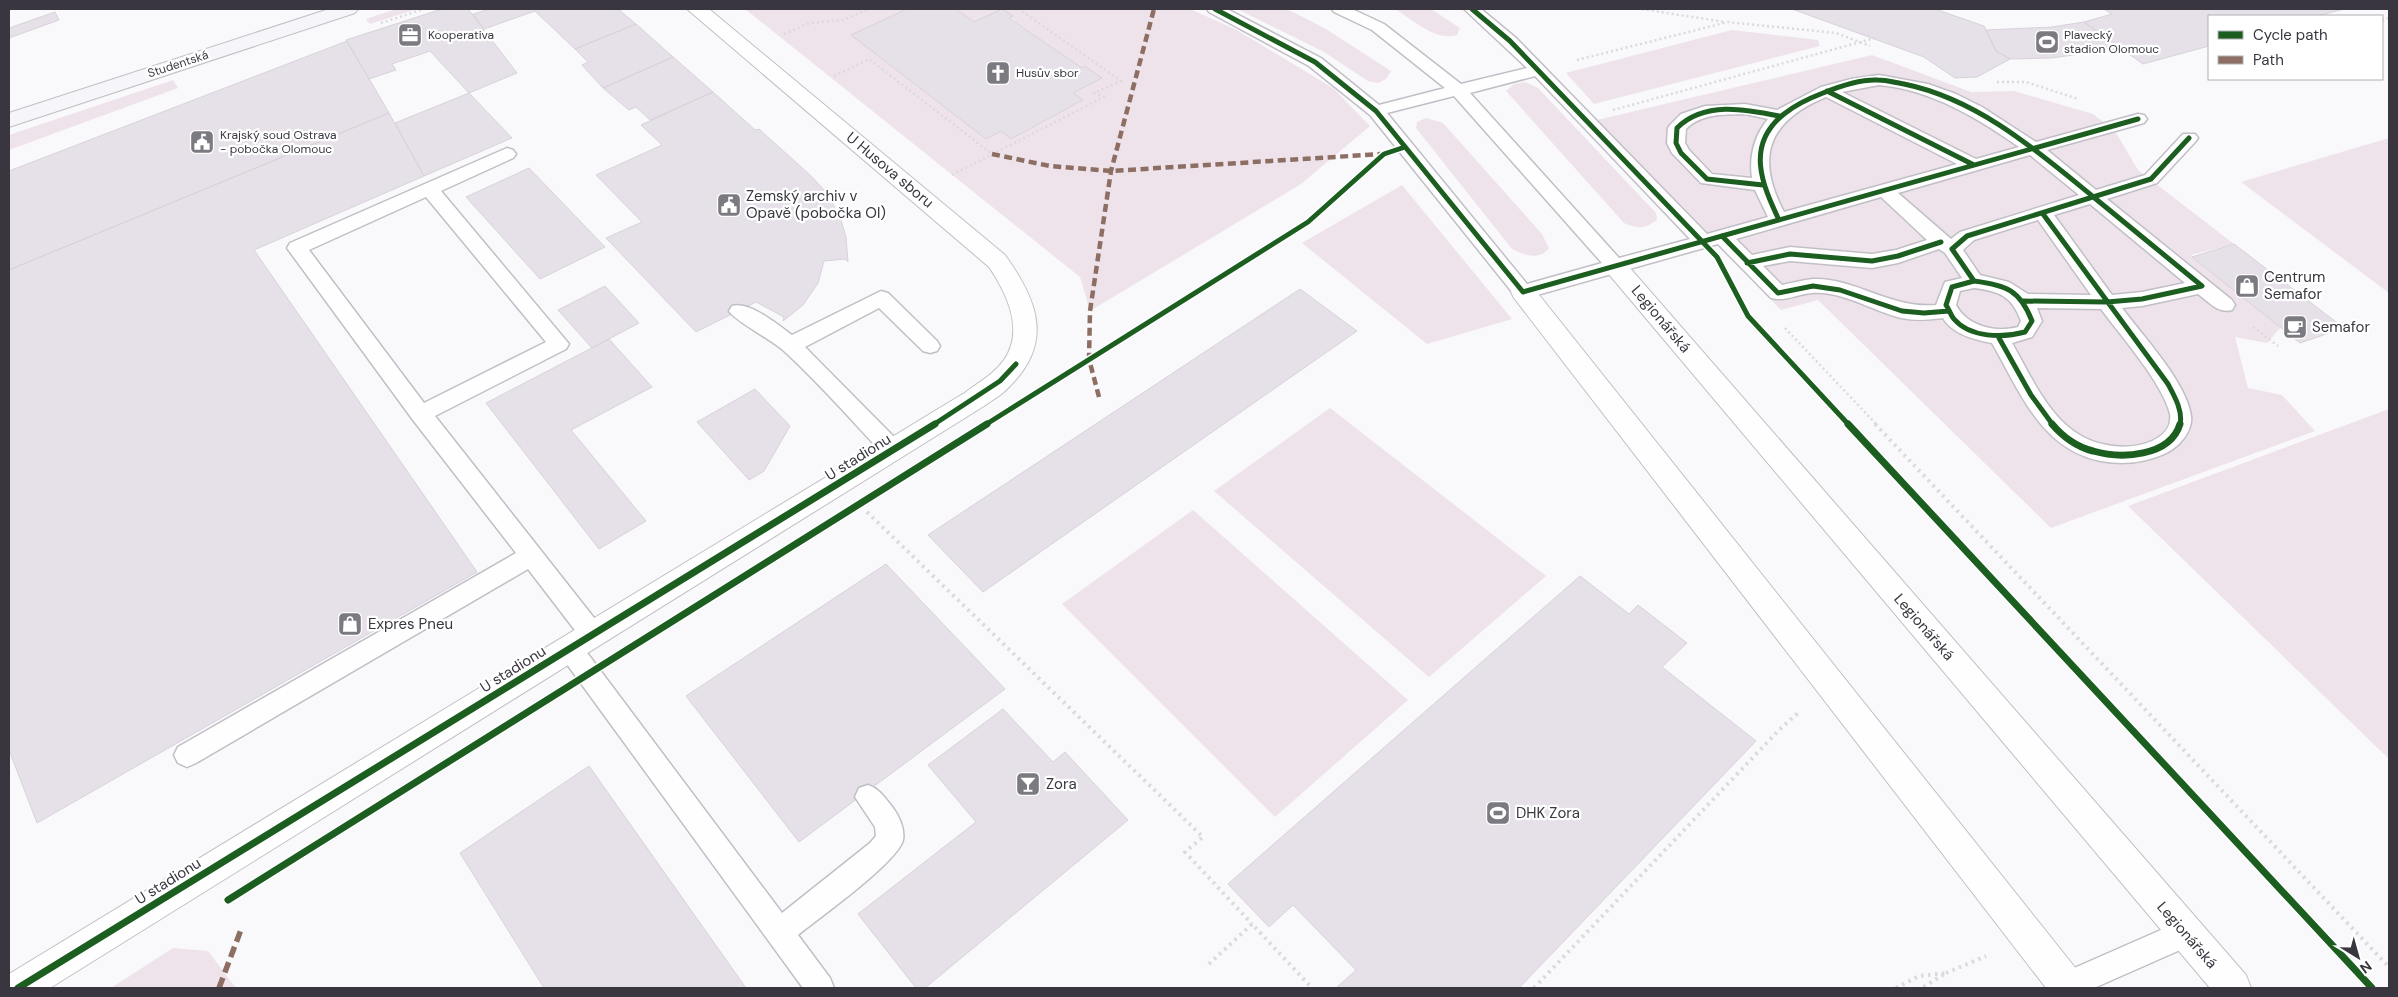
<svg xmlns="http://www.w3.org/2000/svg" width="2398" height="997" font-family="'DM Sans',sans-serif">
<rect width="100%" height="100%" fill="#f9f8fb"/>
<!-- green -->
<path fill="#efe3eb" d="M396 9H417L370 24 366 19Z
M745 9H907L851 35 986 139 1001 131 1011 139 1082 101 1073 93 1102 78 1085 66 1082 68 1010 18 1012 16 1002 9 974 22 956 9H1190L1235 29 1333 88 1370 126 1301 184 1090 311 1080 277Z
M1237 9H1285L1293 12 1326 29 1391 71 1386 79 1378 83 1368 81 1324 52Z
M1395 9H1431L1460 28 1457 35C1436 42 1412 19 1395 9Z
M1732 30 1818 40 1820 46 1594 104 1566 73Z
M1872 55 1971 92 2014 91 2093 114 2115 131 2138 170 2234 244 2191 255 2281 327 2267 343 2235 337 2248 388 2282 395 2315 431 2051 528 1818 300 1781 310 1597 120Z
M173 80 178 88 9 150V135Z
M1525 82 1538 88 1656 213 1657 220C1644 229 1638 229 1624 223L1506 91 1514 84Z
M1426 118 1443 123 1542 234 1549 248C1539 261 1524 255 1512 249L1416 128 1417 122Z
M2389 138V293L2241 182Z
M1402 185 1512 319 1427 344 1302 243Z
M1330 408 1546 576 1429 677 1214 491Z
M2389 409V759L2128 506Z
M1193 510 1408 700 1275 817 1062 604Z
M173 948 208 951 236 988H111Z"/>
<!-- building -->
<path fill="#e6e0e8" stroke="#d7d3d8" d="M442 9H468L517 73 469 93 430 51 392 64 396 70 369 79 346 40Z
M490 9H618L636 24 575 49 535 11 484 29 473 14Z
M907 9H956L974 22 1002 9 1013 16 1009 18 1082 68 1085 66 1102 78 1073 93 1083 100 1011 139 1001 131 986 139 851 35Z
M1792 9H1935L1984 26 1996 51 2010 59 1977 77 1955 78 1924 57Z
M2104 9H2344L2317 16H2209V46L2143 64 2084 22 2112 14Z
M55 12 59 20 9 38V28Z
M2084 22 2121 48 2052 58 2010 59 1996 51 1986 30 2052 27Z
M636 24 673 57 603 88 582 65 588 62 575 49Z
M347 41 389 113 9 270V171Z
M673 57 713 92 650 120 636 107 629 110 603 88Z
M713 92 755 130 759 129 810 175 826 192 840 217 846 237 848 262 845 259 824 261 818 283 803 305 783 321 784 317 756 302 696 332 606 238 642 222 596 175 662 145 641 125Z
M469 93 512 138 424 176 395 123Z
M389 113 424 176 254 250 477 572 37 823 9 750V270Z
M529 168 605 247 540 279 466 197Z
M2234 244 2344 328 2300 343 2192 257Z
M605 286 639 323 592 348 558 310Z
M1300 289 1357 331 983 592 928 535Z
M609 339 652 387 571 430 646 521 599 549 486 403Z
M755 389 790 426 764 471 749 480 697 422Z
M886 564 1005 689 799 842 686 696Z
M1580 576 1629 614 1638 605 1687 643 1662 667 1756 741 1519 988H1336L1356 970 1293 905 1269 927 1228 884Z
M1003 709 1053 762 1065 752 1128 820 925 988H916L858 914 976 822 928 765Z
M589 766 746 988H544L460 853Z"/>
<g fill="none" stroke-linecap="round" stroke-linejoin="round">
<defs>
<path id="lane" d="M1207 9H1227L1321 58 1379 105 1445 88 1372 30 1334 12 1332 9H1352L1384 24 1461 84 1527 68 1464 9H1481L1516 38 1707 234 1768 217 1755 190 1701 183 1672 153 1667 143 1668 128 1671 124 1681 114 1705 106 1745 104 1777 110 1821 87 1851 79 1879 75 1928 84 1956 94 1982 107 2036 142 2138 114 2144 115 2147 119 2144 123 2047 150 2096 190 2145 175 2183 134H2195L2198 138 2195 142 2157 183 2107 199 2232 300 2235 305 2232 310C2218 314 2209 302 2198 294L2142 306 2122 308C2142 335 2187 383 2191 416 2193 432 2178 448 2164 454 2143 463 2123 465 2101 461 2041 450 2019 390 1992 343 1975 340 1952 334 1943 318 1929 320 1915 321 1901 318 1872 311 1843 291 1812 293 1798 294 1785 302 1771 298L1718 244 1523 299 1516 297 1370 115 1309 66 1209 12ZM1535 76 1690 239 1619 258 1470 93ZM1879 85C1931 90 1976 117 2019 147L1976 159 1842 92ZM1454 96 1602 263 1527 284 1387 113ZM1826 97 1957 164 1784 212C1755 157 1768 121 1826 97ZM1745 114 1768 119C1754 136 1749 157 1752 178L1712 174 1689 150 1685 143 1686 129C1702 113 1723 115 1745 114ZM2030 155 2079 195 1960 232 1951 239 1898 193ZM1881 197 1927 240 1896 250 1872 254 1790 247 1752 255 1736 239ZM2090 204 2185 283 2142 292 2112 295 2054 215ZM2038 220 2091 295 2028 294 2009 282 1980 275 1963 250 1974 240ZM1939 249 1945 253 1962 278 1945 282 1936 305C1890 309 1854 277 1813 279 1803 280 1792 283 1782 285L1763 266 1790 261 1872 268 1898 263ZM1974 288C1999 291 2012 296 2021 321L2018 327C1995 333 1967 326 1956 305L1960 291ZM2037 308 2101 309C2121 336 2163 384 2170 414 2172 427 2163 436 2152 441 2138 447 2122 448 2107 445 2056 437 2035 383 2012 343L2032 337 2042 321Z
M507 148 513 150 516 154 513 158 441 191 569 344 566 349 435 416 602 628 605 635 602 642 593 645 584 642 528 569 196 763 187 767 178 763 174 755 178 747 516 553 413 420 287 248 290 243ZM426 197 546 342 424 403 309 250Z
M881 291 888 293 937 341 940 346 937 351 930 353 923 351 879 308 805 347 901 444 904 450 901 456 893 458 885 456C852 421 820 384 784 351 772 340 735 321 729 311L732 306C750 301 778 325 792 335Z
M570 639 579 642 782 913 870 843 876 836 875 827 855 797 859 788 868 785C880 789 885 798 893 808 899 816 905 829 903 840 898 862 819 918 798 935L830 978 834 988H803L561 656 558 649 561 642Z
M2186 919 2196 923 2200 933 2196 943 2094 988H2052L2056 976Z"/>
<path id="street" d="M687 9H709L1005 255C1038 301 1054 343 1009 387 1002 395 992 400 984 406L50 988H9V974L966 392C979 382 994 374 1004 360 1025 330 1006 292 989 267Z
M1615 258 1623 260 2246 975 2251 988H2210L1607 272 1603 266 1607 260Z
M1523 284 1532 286 2081 975 2086 988H2046L1514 298 1511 292 1514 286Z"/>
<path id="secondary" d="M329 9H358L355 13 9 127V113Z"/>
</defs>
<!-- lane casing -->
<use href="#lane" stroke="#c1bfc6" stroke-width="3"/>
<!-- street casing -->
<use href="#street" stroke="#c1bfc6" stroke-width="2"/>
<!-- secondary casing -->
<use href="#secondary" stroke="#c1bfc6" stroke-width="2"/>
<!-- path-far1 -->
<path stroke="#dadadc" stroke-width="2.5" stroke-dasharray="2 3" stroke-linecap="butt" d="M1642 9 1725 22
M2382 20 2389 18
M381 23 424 9
M784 34 810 23 843 20 869 9
M1577 60 1728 22 1836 33 1870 46
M834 76 869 59 992 154
M1997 82H2026L2078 99
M952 175 1104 97 1094 93 1121 81 1019 9
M2253 327 2278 346
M1785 328 1877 425"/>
<!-- path -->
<path stroke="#dadadc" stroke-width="4" stroke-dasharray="2.5 4.5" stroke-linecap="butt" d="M1875 424 2389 967
M867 512 1203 837 1185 852 1252 924
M1209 964 1252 924 1312 988
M1946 973 1986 956
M1534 988 1779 730 1798 713
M1896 988 1919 976 1946 973 1922 988"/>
<!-- lane -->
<use href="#lane" fill="#fefefe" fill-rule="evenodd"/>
<!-- street -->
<use href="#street" fill="#fefefe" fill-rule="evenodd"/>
<!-- secondary -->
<use href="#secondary" fill="#f6f5f9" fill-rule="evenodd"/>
<!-- path-bridge -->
<path stroke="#dadadc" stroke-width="2.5" stroke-dasharray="2 3" stroke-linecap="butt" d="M1613 110 1875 38"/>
<!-- quiet-far1 -->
<path stroke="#8d6e63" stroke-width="4.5" stroke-dasharray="8 4.5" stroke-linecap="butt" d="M992 154 1050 166 1111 171 1382 154
M1099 397 1089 359 1090 311 1111 171 1154 9"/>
<!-- quiet -->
<path stroke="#8d6e63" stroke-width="5.5" stroke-dasharray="11 5.5" stroke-linecap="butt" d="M219 988 242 927"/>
<defs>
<path id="cycleway-far1" d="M1215 9 1315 62 1376 111 1523 292 2138 119
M1472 9 1510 41 1717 257 1748 316 1849 425
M1827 91 1974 165
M1763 185 1707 179 1681 153 1676 143 1677 128C1704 101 1745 109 1779 116
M2043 214 2168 384C2175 397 2183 411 2180 425
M1779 220C1762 184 1745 145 1784 114 1795 105 1810 98 1823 93 1840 86 1860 79 1878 80 1887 80 1896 83 1904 84 1977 99 2035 149 2091 195 2128 225 2165 256 2202 286L2142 299 2107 302 2023 301
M1722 236 1778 293 1813 286 1840 290 1902 311 1924 313 1949 311
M1747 263 1790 254 1872 261 1898 256 1941 242
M1974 281C2006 285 2020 290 2032 321L2025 332C2003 338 1970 338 1954 319 1951 316 1949 309 1946 305L1952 287Z
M1974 281 1952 249 1967 236 2151 179 2189 138
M1999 338 2031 395 2053 425
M933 425 1000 381 1016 364
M985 425 1308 222 1384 154 1405 147"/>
<path id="cycleway" d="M1848 424 2372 988
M2052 424C2062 436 2077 447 2093 451 2121 459 2170 457 2180 424
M228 900 987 424
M18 988 935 424"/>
</defs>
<!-- cycleway-far1 casing -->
<use href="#cycleway-far1" stroke="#fff" stroke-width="8"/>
<!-- cycleway casing -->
<use href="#cycleway" stroke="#fff" stroke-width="10"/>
<!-- cycleway-far1 -->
<use href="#cycleway-far1" stroke="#1b5e20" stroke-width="5"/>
<!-- cycleway -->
<use href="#cycleway" stroke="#1b5e20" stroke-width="7"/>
</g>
<!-- icons -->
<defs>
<symbol id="office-square" viewBox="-11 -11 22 22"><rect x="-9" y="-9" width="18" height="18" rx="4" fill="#7c7a81" stroke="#fff"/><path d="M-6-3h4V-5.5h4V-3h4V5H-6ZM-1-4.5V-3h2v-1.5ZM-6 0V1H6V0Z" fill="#fff"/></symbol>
<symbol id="stadium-square" viewBox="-11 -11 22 22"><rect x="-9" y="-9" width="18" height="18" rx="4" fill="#7c7a81" stroke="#fff"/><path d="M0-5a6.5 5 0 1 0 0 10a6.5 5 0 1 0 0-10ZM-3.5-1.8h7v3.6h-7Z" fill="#fff"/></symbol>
<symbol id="church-square" viewBox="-11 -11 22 22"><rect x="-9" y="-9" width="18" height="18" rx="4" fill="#7c7a81" stroke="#fff"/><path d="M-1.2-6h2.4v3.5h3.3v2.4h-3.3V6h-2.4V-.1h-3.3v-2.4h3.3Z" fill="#fff"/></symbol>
<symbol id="civic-square" viewBox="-11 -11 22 22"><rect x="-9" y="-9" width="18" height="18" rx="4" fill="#7c7a81" stroke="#fff"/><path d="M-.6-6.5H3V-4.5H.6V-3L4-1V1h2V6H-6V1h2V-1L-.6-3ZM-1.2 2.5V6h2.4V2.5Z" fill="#fff"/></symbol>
<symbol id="shop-square" viewBox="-11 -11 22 22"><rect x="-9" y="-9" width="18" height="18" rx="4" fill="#7c7a81" stroke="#fff"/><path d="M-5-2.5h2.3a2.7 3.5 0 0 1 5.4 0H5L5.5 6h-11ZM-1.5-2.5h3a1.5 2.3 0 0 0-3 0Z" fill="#fff"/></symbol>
<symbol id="cafe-square" viewBox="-11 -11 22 22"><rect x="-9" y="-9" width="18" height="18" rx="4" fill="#7c7a81" stroke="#fff"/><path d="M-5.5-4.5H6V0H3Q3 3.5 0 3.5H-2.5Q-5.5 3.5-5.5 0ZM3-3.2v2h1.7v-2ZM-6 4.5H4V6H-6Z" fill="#fff"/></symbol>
<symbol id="bar-square" viewBox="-11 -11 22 22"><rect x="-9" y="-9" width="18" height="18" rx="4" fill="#7c7a81" stroke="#fff"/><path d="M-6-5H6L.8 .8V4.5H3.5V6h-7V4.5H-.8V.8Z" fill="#fff"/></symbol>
</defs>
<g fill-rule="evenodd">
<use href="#office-square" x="396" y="21" width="28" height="28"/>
<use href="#stadium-square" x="2033" y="28" width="28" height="28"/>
<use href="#church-square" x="984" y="59" width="28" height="28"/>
<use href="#civic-square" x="188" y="128" width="28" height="28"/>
<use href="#civic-square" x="715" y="191" width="28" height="28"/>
<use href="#shop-square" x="2233" y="272" width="28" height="28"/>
<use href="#cafe-square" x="2281" y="313" width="28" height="28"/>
<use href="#shop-square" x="336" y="610" width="28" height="28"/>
<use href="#bar-square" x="1014" y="770" width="28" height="28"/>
<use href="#stadium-square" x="1484" y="799" width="28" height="28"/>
</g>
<g text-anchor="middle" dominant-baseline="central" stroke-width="4.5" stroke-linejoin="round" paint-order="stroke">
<!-- far-poi labels -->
<g font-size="12" fill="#393640" stroke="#fff" text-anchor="start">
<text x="428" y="35">Kooperativa</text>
<text x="2064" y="35">Plavecký<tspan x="2064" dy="14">stadion Olomouc</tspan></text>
<text x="1016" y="73">Husův sbor</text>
<text x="220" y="135">Krajský soud Ostrava<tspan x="220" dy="14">- pobočka Olomouc</tspan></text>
</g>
<!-- far-street labels -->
<g font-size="12" fill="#393640" stroke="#fff">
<text transform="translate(178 64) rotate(-18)">Studentská</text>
</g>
<!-- street labels -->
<g font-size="15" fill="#393640" stroke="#fff">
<text transform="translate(890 170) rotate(40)">U Husova sboru</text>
<text transform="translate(1661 319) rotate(50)">Legionářská</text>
<text transform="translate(858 457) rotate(-32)">U stadionu</text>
<text transform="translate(1924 627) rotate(49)">Legionářská</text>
<text transform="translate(513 669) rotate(-32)">U stadionu</text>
<text transform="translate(168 881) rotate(-32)">U stadionu</text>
<text transform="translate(2187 935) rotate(49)">Legionářská</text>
</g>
<!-- poi labels -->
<g font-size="15" fill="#393640" stroke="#fff" text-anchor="start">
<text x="746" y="196">Zemský archiv v<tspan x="746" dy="17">Opavě (pobočka Ol)</tspan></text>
<text x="2264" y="277">Centrum<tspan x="2264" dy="17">Semafor</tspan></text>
<text x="2312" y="327">Semafor</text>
<text x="368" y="624">Expres Pneu</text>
<text x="1046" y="784">Zora</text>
<text x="1516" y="813">DHK Zora</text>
</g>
</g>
<!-- border -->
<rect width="2398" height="997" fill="none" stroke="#393640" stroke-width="20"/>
<!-- legend -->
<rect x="2208" y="15" width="175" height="65" fill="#ffffff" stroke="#b0afb3"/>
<rect x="2218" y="31" width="25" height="8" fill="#1b5e20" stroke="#b0afb3"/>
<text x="2253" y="40" font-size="15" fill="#393640">Cycle path</text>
<rect x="2218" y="56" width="25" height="8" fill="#8d6e63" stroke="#b0afb3"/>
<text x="2253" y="65" font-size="15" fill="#393640">Path</text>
<!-- north arrow -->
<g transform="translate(2358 957) rotate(143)" stroke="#ffffff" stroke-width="4" paint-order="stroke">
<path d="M0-4L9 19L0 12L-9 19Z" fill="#393640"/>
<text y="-8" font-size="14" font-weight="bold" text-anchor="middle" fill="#393640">N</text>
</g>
</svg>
